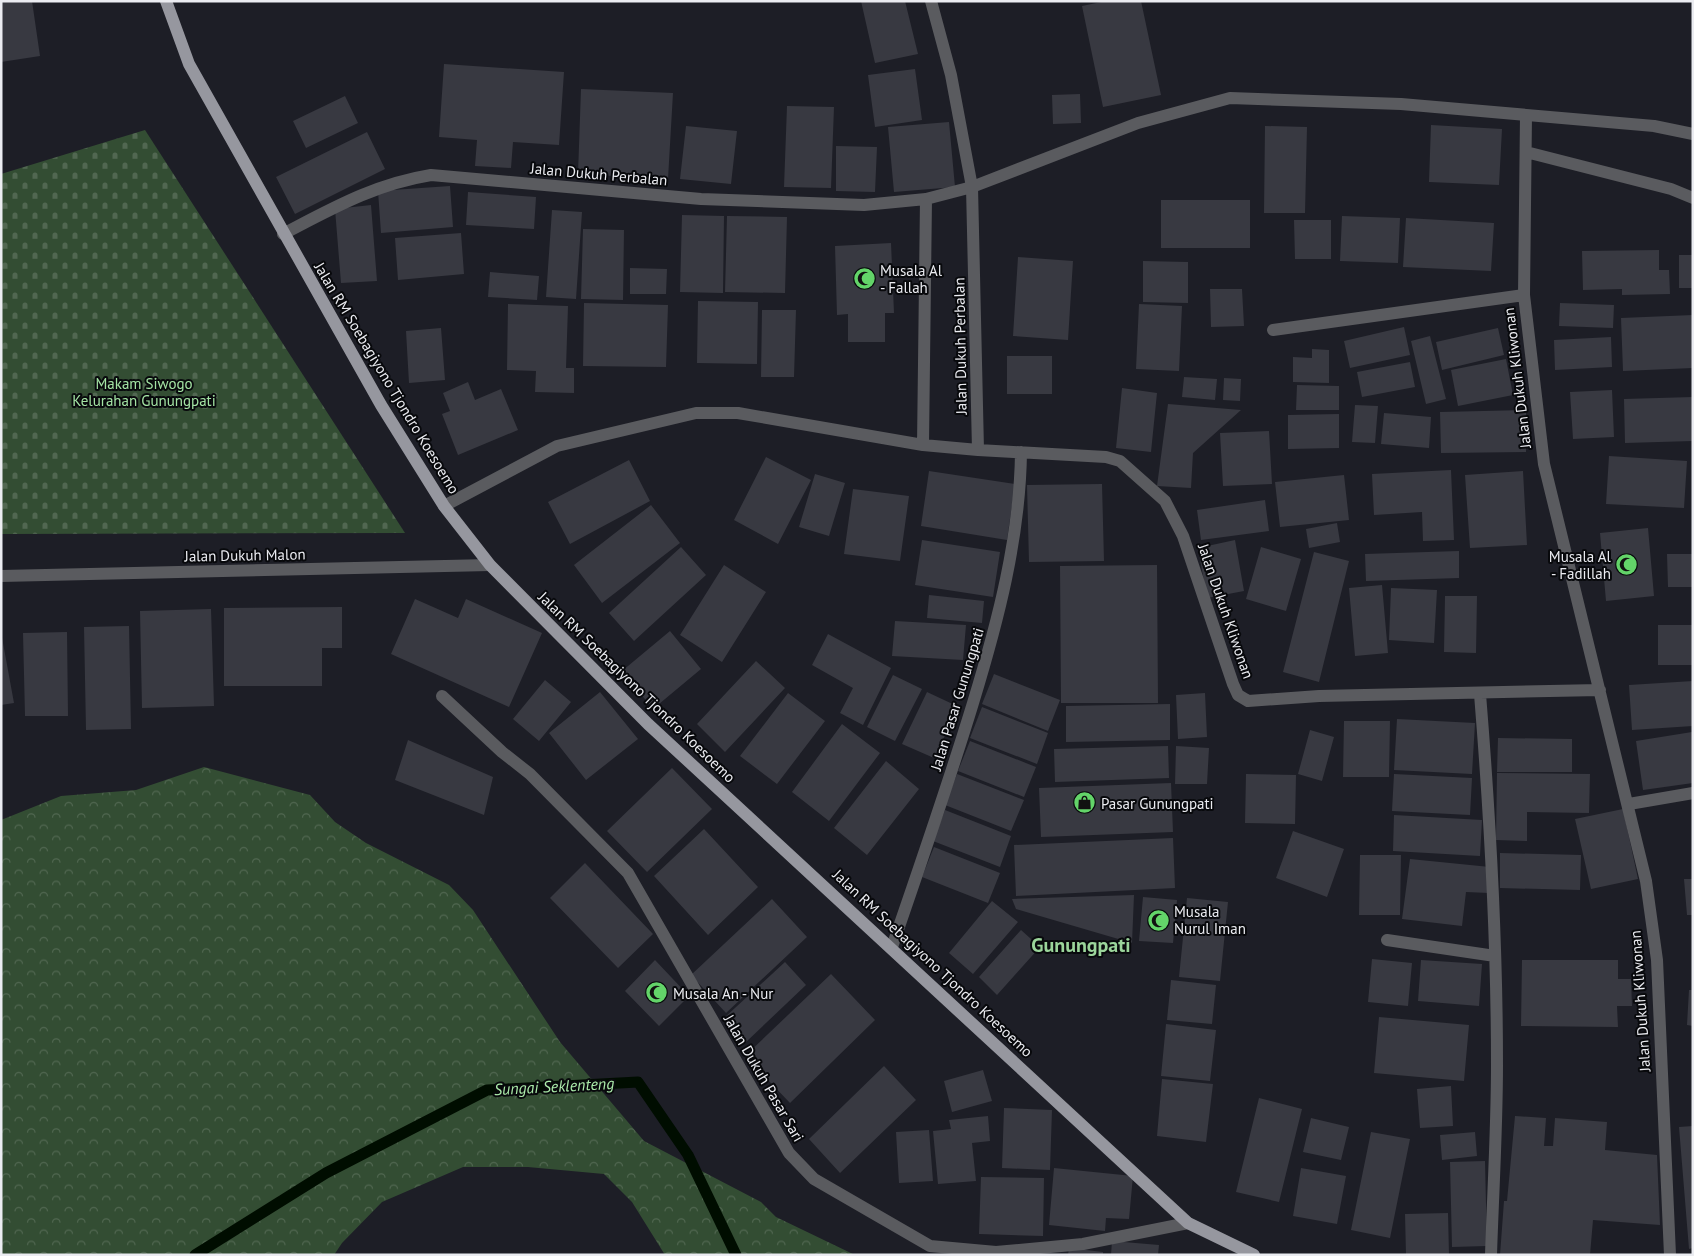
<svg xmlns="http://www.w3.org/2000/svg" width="1694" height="1256" font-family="'PT Sans',sans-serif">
<defs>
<pattern id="forest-crowns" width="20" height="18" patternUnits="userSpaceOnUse" patternTransform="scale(1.25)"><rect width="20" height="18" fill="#334d33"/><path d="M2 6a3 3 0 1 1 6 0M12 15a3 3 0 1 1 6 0" fill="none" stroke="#516751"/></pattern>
<pattern id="cemetery-stones" width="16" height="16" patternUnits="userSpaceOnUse" patternTransform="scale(1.25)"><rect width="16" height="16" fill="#334d33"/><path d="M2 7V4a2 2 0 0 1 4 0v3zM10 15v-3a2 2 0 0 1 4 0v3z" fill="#516751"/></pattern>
</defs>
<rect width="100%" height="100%" fill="#1d1e26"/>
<!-- forest -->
<path fill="url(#forest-crowns)" d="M204 767 310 795 335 822 366 843 449 885 473 910 560 1042 644 1141 761 1202 776 1217 855 1255H665L632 1202 604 1174 528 1167H463L382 1202 342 1243 334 1255H1V820L61 796 136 790Z"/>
<!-- cemetery -->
<path fill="url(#cemetery-stones)" d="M145 130 405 533 1 534V174Z"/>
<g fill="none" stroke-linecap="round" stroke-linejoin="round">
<!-- stream -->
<path stroke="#000d00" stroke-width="11" d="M195 1255 326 1173 487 1090 638 1082 688 1155 736 1255"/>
</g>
<!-- building -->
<path fill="#383941" d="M1 1H32L40 56 1 62Z
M861 1H905L918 54 875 63Z
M1106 1H1141L1161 95 1103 107 1082 6Z
M444 64 564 72 559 145 513 142 511 168 475 166 477 140 439 137Z
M915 69 922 120 875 127 868 75Z
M581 89 673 93 668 179 578 174Z
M1080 94 1081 123 1053 124 1052 95Z
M345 96 358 123 306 148 293 121Z
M787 106 834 107 831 188 784 187Z
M949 122 955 187 894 192 888 127Z
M1431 125 1502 129 1499 185 1429 182Z
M686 126 737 131 731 184 680 179Z
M1265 126 1307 127 1305 213H1264Z
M367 132 385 169 295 214 276 177Z
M836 146 877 147 875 192 836 191Z
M450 186 453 227 381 233 378 191Z
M468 192 536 197 534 229 466 225Z
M1161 200H1250V248H1161Z
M371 205 377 281 341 283 335 209Z
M552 210 582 212 576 299 546 297Z
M682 215 724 216 723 293 680 292Z
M727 216 787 217 785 293 725 292Z
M1342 216 1400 218 1398 263 1340 261Z
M1406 218 1494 223 1491 271 1403 267Z
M1294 220H1331V259H1295Z
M583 229 624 230 623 300 581 299Z
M461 233 464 274 398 280 395 238Z
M891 243 894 313H885V342H848V314L837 315 835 246Z
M1659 250V270H1669L1670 294 1622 295V289L1583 290 1582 251Z
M1679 255H1693V288H1679Z
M1018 257 1073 261 1068 340 1013 336Z
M1143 261 1188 262V303L1143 302Z
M630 268 667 269 666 294H630Z
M490 272 539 276 537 300 488 297Z
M1210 289H1242L1244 326 1211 327Z
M698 301 758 302 757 364 697 363Z
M584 303 668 305 666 367 583 366Z
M1560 303 1614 305 1613 328 1559 326Z
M508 304 568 306 566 368H574V393L535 392 536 371 507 370Z
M1139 304 1182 306 1179 371 1136 369Z
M762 310H796L794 377H761Z
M1693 315V368L1623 371 1621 318Z
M1404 327 1410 355 1350 368 1344 341Z
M441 328 445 380 409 383 406 331Z
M1498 328 1504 355 1442 370 1436 342Z
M1430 336 1446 399 1426 404 1411 341Z
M1611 337 1612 367 1555 370 1554 340Z
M1312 349 1329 350V383L1293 382V357L1312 358Z
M1007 356H1052V394H1007Z
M1506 359 1513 395 1458 406 1451 370Z
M1410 362 1415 387 1362 397 1357 372Z
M1184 377 1217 379 1215 400 1182 397Z
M1224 378 1241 379 1240 401 1223 400Z
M468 382 475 400 501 389 518 430 458 455 442 414 450 411 443 393Z
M1297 385 1339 386V410H1296Z
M1122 388 1157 393 1151 452 1116 448Z
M1612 390 1614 437 1573 439 1570 392Z
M1693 397V441L1625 443 1624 399Z
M1168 404 1241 410 1193 453 1191 488 1157 486Z
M1355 405 1378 406 1375 443 1352 442Z
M1526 410V452L1441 453 1440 412Z
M1384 413 1431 417 1429 448 1381 444Z
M1339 414V448L1288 449V415Z
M1269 431 1272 484 1223 486 1220 433Z
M1609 456 1687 461 1684 508 1606 504Z
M766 457 811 480 778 544 734 520Z
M629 460 650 501 570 544 548 502Z
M1451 470 1454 540 1423 541 1422 512 1374 515 1372 474Z
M929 471 1015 484 1007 540 921 526Z
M1523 471 1527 545 1470 548 1465 475Z
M815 474 845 483 829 536 799 527Z
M1344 475 1349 520 1280 527 1275 482Z
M1102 484 1104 561 1029 562 1027 485Z
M853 489 909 496 900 561 844 554Z
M1265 500 1269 531 1201 540 1197 510Z
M651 505 680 543 602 603 574 565Z
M1337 523 1340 542 1309 548 1306 529Z
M1648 528 1654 596 1606 601 1600 533Z
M922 540 1000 552 993 597 915 585Z
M1235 540 1244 591 1207 598 1198 548Z
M681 547 706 575 634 641 609 613Z
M1261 547 1301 559 1286 611 1246 599Z
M1459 551V578L1366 581 1365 554Z
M1314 552 1349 561 1319 682 1283 672Z
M1667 554H1693V587H1668Z
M724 565 766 592 722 662 680 635Z
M1157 565 1158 703H1061L1060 566Z
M1382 585 1388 653 1355 656 1349 588Z
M1391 588 1437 590 1434 643 1389 640Z
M929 595 984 601 982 623 927 618Z
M1445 596H1477L1476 653 1444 652Z
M415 599 458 618 466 599 542 633 509 707 391 654Z
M342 607V648H322V686H224V608Z
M211 609 214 706 142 708 140 611Z
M895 621 966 625 963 660 892 656Z
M1658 625H1693V665H1658Z
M129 626 131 729 86 730 84 627Z
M670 631 701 669 653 709 622 671Z
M1 632 14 703 1 705Z
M67 632 68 716H25L23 633Z
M828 634 891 668 863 725 840 713 853 688 812 665Z
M756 661 785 688 725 752 697 724Z
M994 674 1060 700 1048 731 982 704Z
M893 675 922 689 895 741 867 727Z
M545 680 571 702 539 741 513 719Z
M1693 681V726L1632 730 1629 685Z
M600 692 638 739 586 780 549 733Z
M927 692 959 707 934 758 902 744Z
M788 693 825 721 777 784 740 756Z
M1205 693 1207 737 1178 739 1176 695Z
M1170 704V740L1066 742V706Z
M982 707 1048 733 1037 764 970 738Z
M1397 719 1475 723 1472 774 1394 770Z
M1344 721H1390L1389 777H1343Z
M842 724 880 753 829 821 792 792Z
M1310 730 1334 737 1322 781 1298 774Z
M1692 732 1693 783 1643 790 1636 741Z
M1498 738 1572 739V772H1497Z
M408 740 493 777 484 815 395 780Z
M970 741 1036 767 1024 797 958 771Z
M1168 746 1169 778 1055 782 1054 749Z
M1176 746 1209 748 1207 784H1175Z
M886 761 919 789 867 855 834 828Z
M672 768 712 809 647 872 607 831Z
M1497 773 1590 774 1589 813 1527 812V841L1496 840Z
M957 774 1024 800 1011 831 945 805Z
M1246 774 1296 775 1295 824 1245 823Z
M1394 774 1472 778 1470 815 1392 811Z
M1171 783 1173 832 1041 837 1039 788Z
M1623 809 1638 879 1591 889 1575 819Z
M945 810 1011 836 1000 867 933 841Z
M1394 815 1482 820 1480 856 1393 851Z
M704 829 758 887 708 935 654 876Z
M1293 831 1344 849 1327 897 1276 878Z
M1173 838 1175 888 1016 896 1014 845Z
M934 847 1000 873 988 903 922 877Z
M1500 853 1581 855 1580 890 1500 888Z
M1360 855H1401L1400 915H1359Z
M1410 859 1490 867 1489 893 1466 892 1462 926 1402 919Z
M585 863 653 934 618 968 550 898Z
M1684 879H1693V915H1687Z
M1134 895 1132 943 1016 909 1012 899Z
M1143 897 1177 900 1173 943 1139 941Z
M1187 898 1228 902 1220 981 1179 977Z
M772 899 807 937 726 1013 691 975Z
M992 901 1018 922 973 974 949 953Z
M1021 930 1040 947 997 995 979 977Z
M1372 959 1412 963 1408 1006 1368 1002Z
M655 960 689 996 659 1026 625 991Z
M1421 960 1482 964 1479 1006 1418 1001Z
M1522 960H1618V979H1631L1632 1006H1617L1618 1027 1521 1026Z
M785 962 806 985 745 1043 723 1019Z
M831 974 875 1020 790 1103 745 1056Z
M1171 980 1216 985 1212 1024 1167 1020Z
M1689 990H1693V1026L1687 1025Z
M1379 1017 1469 1025 1464 1081 1374 1073Z
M1166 1024 1216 1030 1210 1081 1161 1076Z
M884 1066 916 1100 840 1173 809 1139Z
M983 1070 992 1101 952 1112 944 1081Z
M1162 1079 1213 1084 1206 1142 1157 1136Z
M1451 1086 1453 1126 1420 1128 1417 1089Z
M1259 1098 1302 1109 1279 1202 1236 1192Z
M1004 1108 1052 1110 1050 1170 1002 1168Z
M988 1116 990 1141 972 1143 976 1181 938 1184 933 1131 951 1129 949 1120Z
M1515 1116 1546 1118 1544 1146H1553L1555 1118 1607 1122 1605 1150 1657 1155 1660 1225 1593 1220 1590 1255H1500L1504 1201H1507Z
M1311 1118 1349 1127 1341 1160 1303 1152Z
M1693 1126V1248L1689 1249 1679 1127Z
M929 1130 933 1181 899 1183 896 1132Z
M1371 1132 1410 1139 1390 1238 1351 1230Z
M1475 1132 1477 1156 1442 1160 1440 1135Z
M1485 1161 1487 1246 1452 1247 1450 1162Z
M1054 1168 1133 1176 1129 1219 1106 1218 1105 1231 1049 1225Z
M1301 1168 1346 1176 1337 1224 1293 1216Z
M981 1177 1044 1178 1043 1236 979 1234Z
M1448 1213 1449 1255H1406L1405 1214Z
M1112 1241 1159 1245 1158 1255H1111Z
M1069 1248 1103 1252V1255H1068Z"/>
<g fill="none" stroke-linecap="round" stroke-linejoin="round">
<!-- minor -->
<path stroke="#5a5b5f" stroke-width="12" d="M931 1 951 75 972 187 978 450
M1526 115 1524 295 1544 464 1646 881 1657 960 1670 1255
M1526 152 1671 189 1693 198
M283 234C333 208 375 184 431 175L701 199 864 205 926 199 972 187 1138 123 1230 98 1401 104 1654 126 1693 134
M1273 330 1524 295
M923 445 926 199
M444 506 557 446 696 413H738L923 445 978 450 1106 457 1120 461 1165 501 1183 536 1233 684 1238 695 1248 701 1319 696 1600 690
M1 576 490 565
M1480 694C1490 817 1497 941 1497 1065 1497 1128 1493 1192 1491 1255
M442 696 502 752 530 774 628 873 789 1153 814 1179 930 1246 996 1252 1083 1244 1188 1223
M1629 804 1693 793
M1387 940 1495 956
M892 947C920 866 948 785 973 703 998 621 1020 538 1021 452"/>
<!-- major -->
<path stroke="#96979f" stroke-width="12" d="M166 1 189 64 381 405 444 506 490 565 648 724 1188 1223 1254 1255"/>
</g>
<!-- icons -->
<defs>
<symbol id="mosque-disc" viewBox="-11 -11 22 22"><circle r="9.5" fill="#63d469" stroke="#08090c"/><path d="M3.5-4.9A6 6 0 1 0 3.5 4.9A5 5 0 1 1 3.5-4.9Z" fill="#111"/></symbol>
<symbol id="shop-disc" viewBox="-11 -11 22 22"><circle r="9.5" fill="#63d469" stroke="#08090c"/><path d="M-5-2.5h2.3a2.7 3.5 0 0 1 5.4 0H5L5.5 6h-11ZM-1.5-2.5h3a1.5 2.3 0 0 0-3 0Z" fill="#111"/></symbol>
</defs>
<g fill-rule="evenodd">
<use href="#mosque-disc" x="852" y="266" width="25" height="25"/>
<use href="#mosque-disc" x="1614" y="552" width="25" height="25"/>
<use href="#shop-disc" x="1072" y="790" width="25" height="25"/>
<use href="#mosque-disc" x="1146" y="908" width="25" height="25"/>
<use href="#mosque-disc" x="644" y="980" width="25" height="25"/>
</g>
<g text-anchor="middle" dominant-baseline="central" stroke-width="4" stroke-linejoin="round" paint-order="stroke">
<!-- street labels -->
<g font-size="15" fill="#ebecf1" stroke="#08090c">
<text transform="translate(599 174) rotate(5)">Jalan Dukuh Perbalan</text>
<text transform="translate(960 346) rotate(-91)">Jalan Dukuh Perbalan</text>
<text transform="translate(387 378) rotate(59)">Jalan RM Soebagiyono Tjondro Koesoemo</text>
<text transform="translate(1517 378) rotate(-97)">Jalan Dukuh Kliwonan</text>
<text transform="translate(245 555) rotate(-1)">Jalan Dukuh Malon</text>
<text transform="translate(1226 611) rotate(71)">Jalan Dukuh Kliwonan</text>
<text transform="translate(637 687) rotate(44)">Jalan RM Soebagiyono Tjondro Koesoemo</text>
<text transform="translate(957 699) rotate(-73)">Jalan Pasar Gunungpati</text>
<text transform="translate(933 963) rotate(43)">Jalan RM Soebagiyono Tjondro Koesoemo</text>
<text transform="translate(1640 1001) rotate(-94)">Jalan Dukuh Kliwonan</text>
<text transform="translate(764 1078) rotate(60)">Jalan Dukuh Pasar Sari</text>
</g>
<!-- poi labels -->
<g font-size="15" fill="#ebecf1" stroke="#08090c" text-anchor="start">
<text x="880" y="270">Musala Al<tspan x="880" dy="17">- Fallah</tspan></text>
<text x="1611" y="556" text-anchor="end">Musala Al<tspan x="1611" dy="17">- Fadillah</tspan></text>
<text x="1101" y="803">Pasar Gunungpati</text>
<text x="1174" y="911">Musala<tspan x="1174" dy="17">Nurul Iman</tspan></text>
<text x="673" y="993">Musala An - Nur</text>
</g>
<!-- park labels -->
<g font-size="15" fill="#a4e4a4" stroke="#08090c">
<text x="144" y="383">Makam Siwogo<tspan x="144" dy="17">Kelurahan Gunungpati</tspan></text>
</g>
<!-- water labels -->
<g font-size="16" font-style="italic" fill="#acecab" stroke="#08090c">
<text transform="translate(554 1086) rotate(-3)">Sungai Seklenteng</text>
</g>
<!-- district labels -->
<g font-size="20" font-weight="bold" fill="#9bd59b" stroke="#08090c">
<text x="1081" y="945">Gunungpati</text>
</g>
</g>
<!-- border -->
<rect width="1694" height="1256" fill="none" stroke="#ebecf1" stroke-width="5"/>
</svg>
